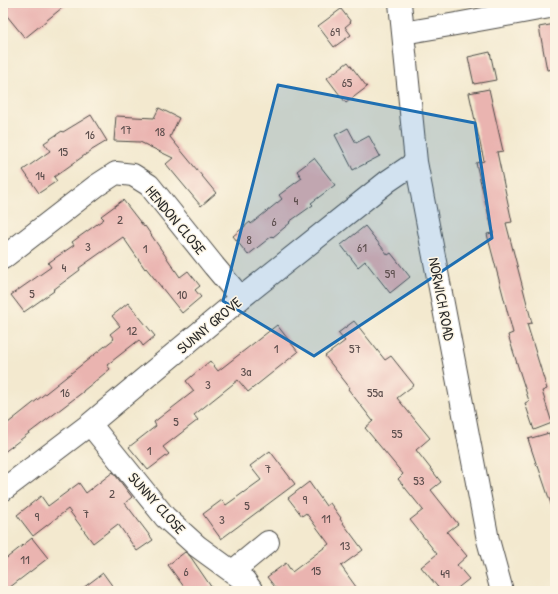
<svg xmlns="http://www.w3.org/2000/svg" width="558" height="594" font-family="'Patrick Hand',sans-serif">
<rect width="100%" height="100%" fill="#fcf5e5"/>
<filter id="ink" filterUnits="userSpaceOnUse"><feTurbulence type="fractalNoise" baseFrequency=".025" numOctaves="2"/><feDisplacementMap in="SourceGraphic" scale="8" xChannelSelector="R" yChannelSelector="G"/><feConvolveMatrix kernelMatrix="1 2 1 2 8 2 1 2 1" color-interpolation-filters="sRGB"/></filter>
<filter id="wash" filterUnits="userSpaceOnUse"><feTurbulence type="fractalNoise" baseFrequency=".012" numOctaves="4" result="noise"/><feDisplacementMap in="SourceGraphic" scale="16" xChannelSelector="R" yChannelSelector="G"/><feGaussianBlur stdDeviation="0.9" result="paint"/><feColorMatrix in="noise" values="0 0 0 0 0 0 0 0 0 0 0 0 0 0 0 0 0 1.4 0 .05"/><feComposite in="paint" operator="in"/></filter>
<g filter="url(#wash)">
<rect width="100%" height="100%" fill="#f3e9cf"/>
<g id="blocks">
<!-- building -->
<path fill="#eab4b0" d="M12 3H68L25 38 3 11Z
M341 9 351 22 345 27 351 35 334 47 318 26Z
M555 24V69L547 70 539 27Z
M490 52 496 80 474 84 468 57Z
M348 62 367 87 346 103 327 78Z
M489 89 503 151 497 152 512 222 506 223 532 323 527 324 547 389 542 391 552 423 534 430 525 403 529 401 508 335 513 333 487 234 493 233 476 163 484 161 469 93Z
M159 108 179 118 170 137 216 193 201 206 166 164 173 158 140 142 114 141 116 116 154 118Z
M91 115 107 141 92 150 54 177 57 181 39 193 23 170 50 151 44 143 62 131 63 132Z
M348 128 356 143 369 136 380 156 353 170 335 135Z
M314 158 335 185 311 203 313 205 289 222 290 223 273 237 272 236 248 255 233 236 250 222 251 224 282 199 279 195 302 178 297 171Z
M123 200 144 227 145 226 180 277 188 271 200 286 195 290 201 297 182 313 146 268 145 269 123 237 79 268 80 270 53 290 54 291 24 312 11 295 51 267 48 263 74 245 72 242 104 219 101 216Z
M365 226 388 255 391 253 410 277 390 293 365 261 358 267 341 245Z
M128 303 155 336 143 346 139 340 107 365 110 369 83 391V392L3 453V427L114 339 110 334 120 326 112 316Z
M354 321 385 360 391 356 414 385 397 398 430 438 416 450 441 482 431 490 458 524 447 532 467 556 457 565 469 579 454 591H441L421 567 437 554 410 520 423 510 398 479 403 474 365 428 373 421 348 389 350 388 325 356 345 341 338 333Z
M277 325 298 352 248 392 238 380 194 415 198 420 163 447 169 454 148 470 129 447 156 426 154 422 194 391 186 381 210 361 218 371Z
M549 433 555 452V507H552L538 466H537L528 439Z
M270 451 295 484 221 539 203 514 222 500 226 505 261 480 250 466Z
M113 472 132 497 125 503 153 540 137 551 118 524 93 543 68 509 33 536 17 515 41 496 48 506 79 483 86 493Z
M309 482 326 506 330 503 341 518 340 519 363 550 341 566 359 591H278L267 577 286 563 292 572 329 544 306 513 302 516 288 498Z
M32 538 48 558 5 591H3V561Z
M185 552 190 556 214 591H187L168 565Z
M103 573 116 591H79Z"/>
</g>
</g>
<g filter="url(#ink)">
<use href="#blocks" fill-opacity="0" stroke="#494844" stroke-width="1"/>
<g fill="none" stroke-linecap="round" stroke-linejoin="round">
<defs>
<path id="minor" d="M400 3 416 162 488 540 502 591
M403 33 456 24 555 6
M3 258 96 186 116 173 133 175 149 185 214 266 241 298
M90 424 165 517 197 546 245 581 252 591
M3 490 90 424 241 298 388 181 416 162
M233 571 268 542"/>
</defs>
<!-- minor casing -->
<use href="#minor" stroke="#494844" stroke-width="24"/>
<!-- minor -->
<use href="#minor" stroke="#fff" stroke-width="22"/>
</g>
</g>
<!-- marked area -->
<path fill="#1f6fb2" fill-opacity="0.2" stroke="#1f6fb2" stroke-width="3" stroke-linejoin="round" d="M278 85 475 123 492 238 314 356 223 301Z"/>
<g text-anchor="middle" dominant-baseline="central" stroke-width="3" stroke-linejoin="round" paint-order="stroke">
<!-- number labels -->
<g font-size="13" fill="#5b4d4c">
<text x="335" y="31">69</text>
<text x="347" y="82">65</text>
<text x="126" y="129">17</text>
<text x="160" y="131">18</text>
<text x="90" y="134">16</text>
<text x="63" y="151">15</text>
<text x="40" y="175">14</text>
<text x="296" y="200">4</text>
<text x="120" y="219">2</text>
<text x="274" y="221">6</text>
<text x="249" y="239">8</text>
<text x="88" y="246">3</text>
<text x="362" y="247">61</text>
<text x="145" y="248">1</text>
<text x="64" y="267">4</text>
<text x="390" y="273">59</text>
<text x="32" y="293">5</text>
<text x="182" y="294">10</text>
<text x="132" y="330">12</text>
<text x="276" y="348">1</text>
<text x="355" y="348">57</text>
<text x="246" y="371">3a</text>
<text x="208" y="384">3</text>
<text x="65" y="392">16</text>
<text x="375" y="392">55a</text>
<text x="176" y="421">5</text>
<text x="397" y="433">55</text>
<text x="149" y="450">1</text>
<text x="268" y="468">7</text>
<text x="419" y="480">53</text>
<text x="112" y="493">2</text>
<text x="305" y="499">9</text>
<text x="247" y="505">5</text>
<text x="86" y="513">7</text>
<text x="37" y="516">9</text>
<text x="326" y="518">11</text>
<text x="222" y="519">3</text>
<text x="345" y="545">13</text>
<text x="25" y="559">11</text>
<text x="316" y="570">15</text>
<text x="186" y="571">6</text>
<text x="445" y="573">49</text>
</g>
<!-- street labels -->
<g font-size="15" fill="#2b2b2b" stroke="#fcf5e5">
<text transform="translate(176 220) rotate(50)">HENDON CLOSE</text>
<text transform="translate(442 299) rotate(79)">NORWICH ROAD</text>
<text transform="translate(209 325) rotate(-40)">SUNNY GROVE</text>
<text transform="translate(157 503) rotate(48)">SUNNY CLOSE</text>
</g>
</g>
<!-- margin -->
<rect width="558" height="594" fill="none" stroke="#fcf5e5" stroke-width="16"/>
</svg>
